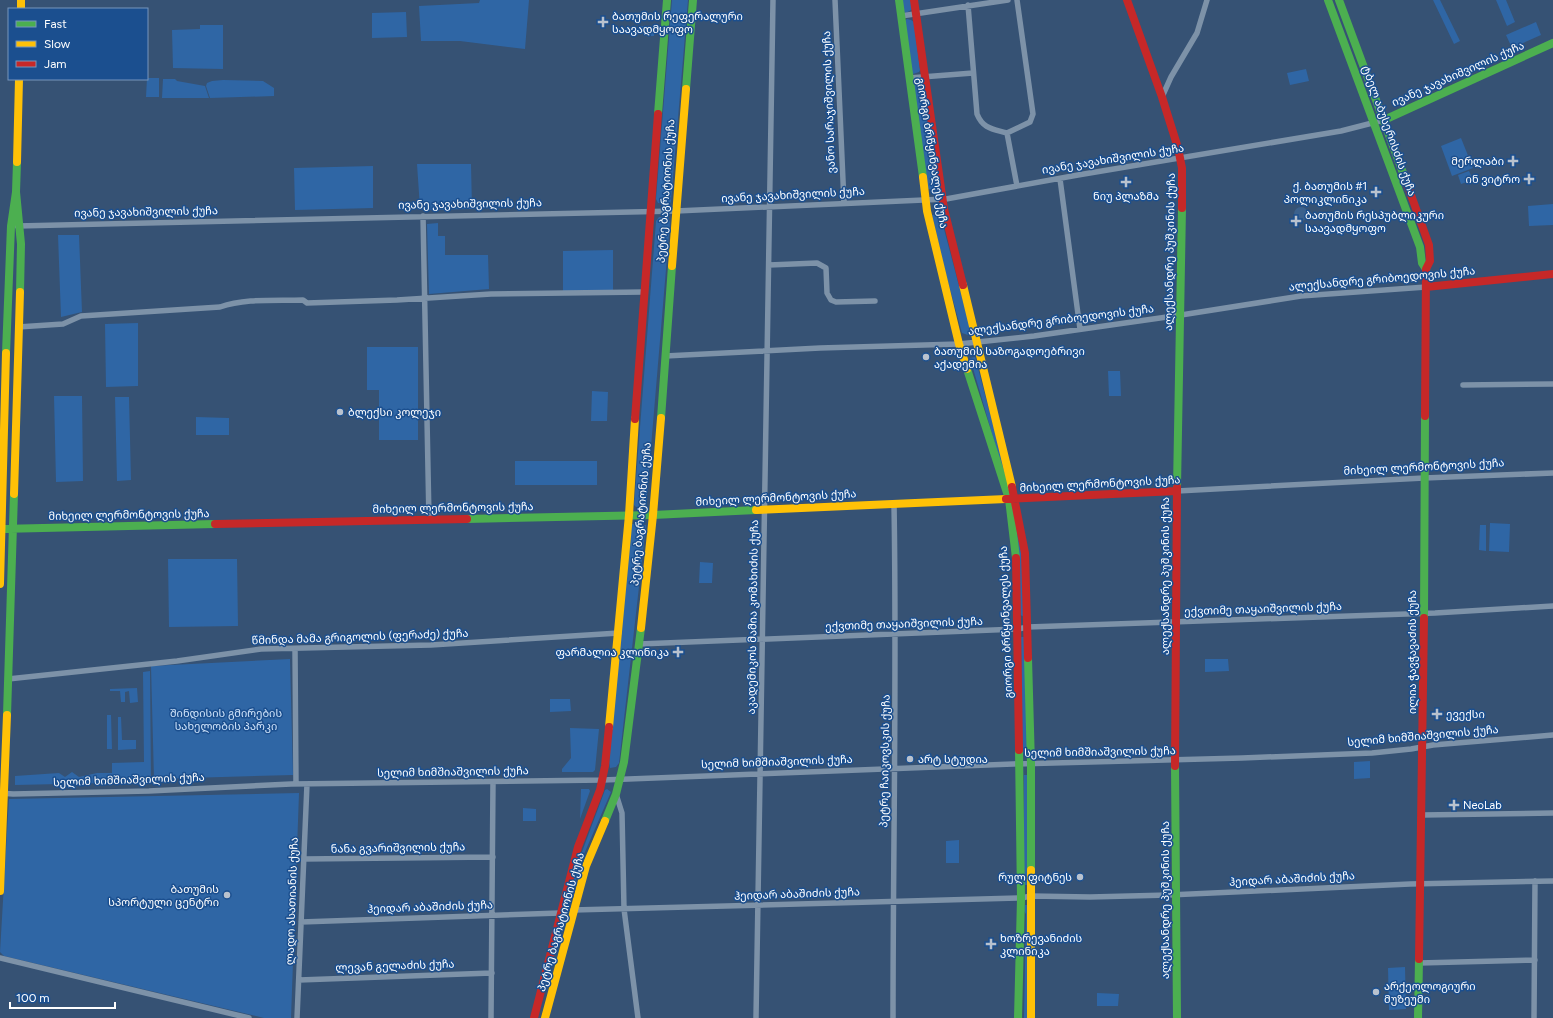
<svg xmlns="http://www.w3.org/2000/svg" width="1553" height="1018" font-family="Figtree,'Noto Sans Georgian',sans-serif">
<rect width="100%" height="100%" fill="#365274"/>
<!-- green -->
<path fill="#2f66a5" d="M480 0H529L525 49 460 41H421L419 6 479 3Z
M672 0H688L671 201 670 204 658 203 656 199Z
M902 0H911L913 9 906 13 903 11Z
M1433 0H1440L1460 41 1454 44Z
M1496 0H1506L1515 22 1507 26Z
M406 12 407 37 372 38V13Z
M907 19 911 20 914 22 920 70 919 72 913 74 912 72 904 21Z
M1536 22 1541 35 1512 48 1506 35Z
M200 25H223V69L173 68 172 30 200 29Z
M640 26 655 27 654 36H647L648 31H639Z
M1306 69 1309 81 1290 85 1287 73Z
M147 78H159V97H146Z
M163 79H175L177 81 205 86 209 98H162Z
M223 80 263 81 274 88V96L210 98 206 86 207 83 212 81Z
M921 82 923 86 936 186C933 190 931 190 926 188L913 87 915 83Z
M1461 138 1473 168 1452 176 1441 146Z
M417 164H471L472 209 425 210 420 208Z
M373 166V208L295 210 294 168Z
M1469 171 1473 180 1461 184 1458 175Z
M1553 204V225L1529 226 1528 206Z
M940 214 971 331 968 335 962 333 945 271 932 215Z
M659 217H668L670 222 646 506 636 507 634 505 656 221Z
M438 223V236H445V255H488L489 289 429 294 427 224Z
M58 235H79L82 312 61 317Z
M613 250V292L563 293V251Z
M138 323V386L106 387 105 324Z
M367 347H418V440H379V390H367Z
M975 357 1009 485H1007L970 358Z
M1108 371H1120L1121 396H1109Z
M592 391 608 392 607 421H591Z
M54 396H82L83 481 56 482Z
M115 397H129L131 480 117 481Z
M196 417 229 418V435H196Z
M515 461H597V485H515Z
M1014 514 1022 555 1025 617 1020 615Z
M1490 523 1510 524 1509 552 1489 551Z
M631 524 646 525 619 763 616 767 610 768 609 762Z
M1480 525H1486V551L1479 550Z
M168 559H237L238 626 169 627Z
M700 562 713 563 712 583H699Z
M1021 637H1025L1028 754 1022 753Z
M290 659 293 775 154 779 151 666Z
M1205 659H1228L1229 671 1205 672Z
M150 671 151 782 15 785V776L59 773 65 777 72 772 79 777 97 773H112V763L144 762 143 672Z
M137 688 138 702 130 703 129 691 125 692V702H121L120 691H110V689Z
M550 699H570L571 711 550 712Z
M107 715H111L112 749H107Z
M118 717H121L122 740H136V749L118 750Z
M570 728 599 729 595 770 593 772H562V769L571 758Z
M1370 761V778L1354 779V762Z
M1024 775H1028L1029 885H1025L1024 883Z
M581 789H589L590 791 580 819Z
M607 789 611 792 581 861 572 895 570 894 579 860 605 790Z
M299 793 291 1018H264L4 956 0 952 9 799Z
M523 808 536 809V821H523Z
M959 840V863H946V841Z
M1025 905H1027L1029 1018H1024L1026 914 1024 911Z
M1405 967 1406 1009 1389 1010 1388 968Z
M1097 993 1119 994 1118 1006H1097Z"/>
<!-- water -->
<path fill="#3b618d" d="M1294 214a7 7 0 1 1 14 0a7 7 0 1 1-14 0Z"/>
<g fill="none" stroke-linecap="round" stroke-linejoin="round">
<!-- street -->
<path stroke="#7d92a8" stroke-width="5.5" d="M835 0 844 203
M968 5 977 114C983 129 993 129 1007 133L1030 122 1033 114 1017 0
M901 16 1008 0
M909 78 973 73
M1162 97 1171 77 1197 33 1207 0
M1007 133 1017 186
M1060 179 1080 329
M423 216 429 520
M17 226 676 211 946 199 1078 175 1341 131 1384 120
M769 265 817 263 826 268 827 293 831 300 836 302 875 301
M18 327 63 324 81 316 220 307C246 298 276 301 303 300L307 303 397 300 491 294 644 292
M665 356 820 348 959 344 1034 336 1181 315 1301 296 1426 287
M1463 385 1553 384
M1177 491 1424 478 1553 473
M639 644 1018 629 1028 627 1435 613 1553 606
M295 649 296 784
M8 679 177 661 261 649 431 645 619 633
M0 793 13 794 149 791 291 784 603 780 1013 764 1242 758 1372 753 1411 749 1433 745 1553 735
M616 794 622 813 624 909 638 1018
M1422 815 1553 813
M304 859 493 857
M573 910 1021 898 1031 896 1090 897 1169 895 1410 884 1553 881
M301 922 560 913
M0 958 249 1018
M1419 963 1535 960
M299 980 492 973
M297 1018 307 784
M491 1018 493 782
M756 1018 773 0
M893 1018C893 846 897 675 894 504
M1534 1018 1535 881"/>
<!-- fast -->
<path stroke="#4caf50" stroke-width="8" d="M899 0 923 177
M1328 0 1420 247 1422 263 1426 269
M1339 0 1406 181
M686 89 693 0
M658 114 667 0
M1384 120 1553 43
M16 192 21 244 20 292
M6 353 11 226 16 192 17 162
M967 369 1009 499 1016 558
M661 418 672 266
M1177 487 1182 208
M467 519 653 515 756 510
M0 529 215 524
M1424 618 1425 416
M1028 658 1031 764V870
M7 715 14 494
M1175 766 1177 1018
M605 821 616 794 624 762 641 628
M1018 1018 1021 898 1019 750
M1418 1018 1419 959"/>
<!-- slow -->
<path stroke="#ffc107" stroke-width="8" d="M21 0V9
M17 162 19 79
M923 177 927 211 959 344 967 369
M672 266 686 89
M963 285 1012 487
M14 494 20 292
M756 510 1006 499
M0 584 6 353
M641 628 653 515 661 418
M609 727 629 515 635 419
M1031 870V1018
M0 891 7 715
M545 1018 586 866 605 821"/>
<!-- jam -->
<path stroke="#c62828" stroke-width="8" d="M914 0 944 209 963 285
M1127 0 1162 97 1178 148 1182 168V208
M1406 181 1429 245 1430 261 1426 269 1425 416
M1426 287 1553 274
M635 419 658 114
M1012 487 1025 553 1028 658
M1006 499 1177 491
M215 524 467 519
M1016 558 1019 750
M1175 766 1177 487
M1419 959 1424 618
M534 1018 578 847 600 790 605 766 609 727"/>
</g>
<!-- markers -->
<g fill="#b9c2ce" stroke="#1b4f8f" stroke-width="1.5">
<path d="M601 16h4v4h4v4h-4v4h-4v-4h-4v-4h4z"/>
<path d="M1511 155h4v4h4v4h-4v4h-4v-4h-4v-4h4z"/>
<path d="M1527 173h4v4h4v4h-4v4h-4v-4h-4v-4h4z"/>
<path d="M1124 176h4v4h4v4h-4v4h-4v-4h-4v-4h4z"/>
<path d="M1374 186h4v4h4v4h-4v4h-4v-4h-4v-4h4z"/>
<path d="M1294 215h4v4h4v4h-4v4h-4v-4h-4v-4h4z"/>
<circle cx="926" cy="357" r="4"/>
<circle cx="340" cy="412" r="4"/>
<path d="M676 646h4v4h4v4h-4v4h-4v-4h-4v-4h4z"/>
<path d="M1435 708h4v4h4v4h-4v4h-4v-4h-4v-4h4z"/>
<circle cx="910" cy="759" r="4"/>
<path d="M1452 799h4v4h4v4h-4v4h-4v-4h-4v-4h4z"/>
<circle cx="1080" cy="877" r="4"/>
<circle cx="227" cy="895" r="4"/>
<path d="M989 938h4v4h4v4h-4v4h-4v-4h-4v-4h4z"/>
<circle cx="1376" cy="992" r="4"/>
</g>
<g text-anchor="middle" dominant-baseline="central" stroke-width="3" stroke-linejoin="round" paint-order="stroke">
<!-- poi labels -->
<g font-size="11" fill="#fff" stroke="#1b4f8f" text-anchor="start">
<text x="612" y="16">ბათუმის რეფერალური<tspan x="612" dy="13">საავადმყოფო</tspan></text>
<text x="1504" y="161" text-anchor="end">მერლაბი</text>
<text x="1520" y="179" text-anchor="end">ინ ვიტრო</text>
<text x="1367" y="186" text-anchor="end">ქ. ბათუმის #1<tspan x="1367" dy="13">პოლიკლინიკა</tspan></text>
<text x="1126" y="196" text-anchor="middle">ნიუ პლაზმა</text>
<text x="1305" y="215">ბათუმის რესპუბლიკური<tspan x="1305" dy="13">საავადმყოფო</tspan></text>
<text x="934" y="351">ბათუმის საზოგადოებრივი<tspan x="934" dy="13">აქადემია</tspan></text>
<text x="348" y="412">ბლექსი კოლეჯი</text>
<text x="669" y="652" text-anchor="end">ფარმალია კლინიკა</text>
<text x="1446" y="714">ევექსი</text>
<text x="918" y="759">არტ სტუდია</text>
<text x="1463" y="805">NeoLab</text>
<text x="1072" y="877" text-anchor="end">რულ ფიტნეს</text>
<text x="219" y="889" text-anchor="end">ბათუმის<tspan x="219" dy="13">სპორტული ცენტრი</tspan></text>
<text x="1000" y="938">ხოზრევანიძის<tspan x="1000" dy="13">კლინიკა</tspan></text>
<text x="1384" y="986">არქეოლოგიური<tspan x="1384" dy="13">მუზეუმი</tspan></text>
</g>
<!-- street labels -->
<g font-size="11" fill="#fff" stroke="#1b4f8f">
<text transform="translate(1458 74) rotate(-24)">ივანე ჯავახიშვილის ქუჩა</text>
<text transform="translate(829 102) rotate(-92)">ვანო სარაჯიშვილის ქუჩა</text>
<text transform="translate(1389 131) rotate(70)">ტბელ აბუსერისძის ქუჩა</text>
<text transform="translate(932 153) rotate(81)">გიორგი ბრწყინვალეს ქუჩა</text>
<text transform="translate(1113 159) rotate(-9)">ივანე ჯავახიშვილის ქუჩა</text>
<text transform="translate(666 191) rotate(-86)">პეტრე ბაგრატიონის ქუჩა</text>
<text transform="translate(793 195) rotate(-3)">ივანე ჯავახიშვილის ქუჩა</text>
<text transform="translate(470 204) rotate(-1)">ივანე ჯავახიშვილის ქუჩა</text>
<text transform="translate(146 212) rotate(-1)">ივანე ჯავახიშვილის ქუჩა</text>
<text transform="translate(1170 252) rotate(-89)">ალექსანდრე პუშკინის ქუჩა</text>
<text transform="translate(1382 279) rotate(-5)">ალექსანდრე გრიბოედოვის ქუჩა</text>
<text transform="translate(1061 320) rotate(-7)">ალექსანდრე გრიბოედოვის ქუჩა</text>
<text transform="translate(1424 467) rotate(-3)">მიხეილ ლერმონტოვის ქუჩა</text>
<text transform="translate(1100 484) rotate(-3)">მიხეილ ლერმონტოვის ქუჩა</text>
<text transform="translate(776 498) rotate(-3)">მიხეილ ლერმონტოვის ქუჩა</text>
<text transform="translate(453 508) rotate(-1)">მიხეილ ლერმონტოვის ქუჩა</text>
<text transform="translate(641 514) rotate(-85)">პეტრე ბაგრატიონის ქუჩა</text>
<text transform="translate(129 515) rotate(-1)">მიხეილ ლერმონტოვის ქუჩა</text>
<text transform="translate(1165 576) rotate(-90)">ალექსანდრე პუშკინის ქუჩა</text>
<text transform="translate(1263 609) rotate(-2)">ექვთიმე თაყაიშვილის ქუჩა</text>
<text transform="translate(753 617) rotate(-89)">აკადემიკოს მამია კომახიძის ქუჩა</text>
<text transform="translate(1006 622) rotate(-92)">გიორგი ბრწყინვალეს ქუჩა</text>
<text transform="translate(904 624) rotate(-2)">ექვთიმე თაყაიშვილის ქუჩა</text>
<text transform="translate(360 637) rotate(-2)">წმინდა მამა გრიგოლის (ფერაძე) ქუჩა</text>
<text transform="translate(1412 652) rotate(-90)">ილია ჭავჭავაძის ქუჩა</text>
<text transform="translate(1423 736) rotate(-5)">სელიმ ხიმშიაშვილის ქუჩა</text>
<text transform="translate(1100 752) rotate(-1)">სელიმ ხიმშიაშვილის ქუჩა</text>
<text transform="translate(885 761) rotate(-89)">პეტრე ჩაიკოვსკის ქუჩა</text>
<text transform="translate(777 762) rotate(-2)">სელიმ ხიმშიაშვილის ქუჩა</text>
<text transform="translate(453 772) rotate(-1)">სელიმ ხიმშიაშვილის ქუჩა</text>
<text transform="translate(129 780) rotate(-2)">სელიმ ხიმშიაშვილის ქუჩა</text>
<text transform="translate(398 848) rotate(-1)">ნანა გვარიშვილის ქუჩა</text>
<text transform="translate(1292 879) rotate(-3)">ჰეიდარ აბაშიძის ქუჩა</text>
<text transform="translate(797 894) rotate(-2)">ჰეიდარ აბაშიძის ქუჩა</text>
<text transform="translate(1165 900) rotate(-90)">ალექსანდრე პუშკინის ქუჩა</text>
<text transform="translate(292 901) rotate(-88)">ლადო ასათიანის ქუჩა</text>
<text transform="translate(430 907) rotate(-2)">ჰეიდარ აბაშიძის ქუჩა</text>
<text transform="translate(561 922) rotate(-74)">პეტრე ბაგრატიონის ქუჩა</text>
<text transform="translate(395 966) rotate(-2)">ლევან გელაძის ქუჩა</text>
</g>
<!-- park labels -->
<g font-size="11" fill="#cfe3fa" stroke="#1b4f8f">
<text x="226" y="713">შინდისის გმირების<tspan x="226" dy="13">სახელობის პარკი</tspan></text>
</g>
</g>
<!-- legend -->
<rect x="8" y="8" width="140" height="72" fill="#1b4f8f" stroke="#7695bc"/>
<rect x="16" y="21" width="20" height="6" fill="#4caf50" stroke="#7695bc"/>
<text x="44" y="28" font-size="12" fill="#ffffff">Fast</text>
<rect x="16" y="41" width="20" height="6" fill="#ffc107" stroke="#7695bc"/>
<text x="44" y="48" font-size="12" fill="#ffffff">Slow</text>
<rect x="16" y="61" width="20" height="6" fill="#c62828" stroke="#7695bc"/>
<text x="44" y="68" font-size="12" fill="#ffffff">Jam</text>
<!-- scale -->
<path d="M10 1002v6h105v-6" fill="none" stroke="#ffffff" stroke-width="2"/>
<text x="16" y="1002" font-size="12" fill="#ffffff" stroke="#1b4f8f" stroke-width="3" paint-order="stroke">100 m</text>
</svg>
